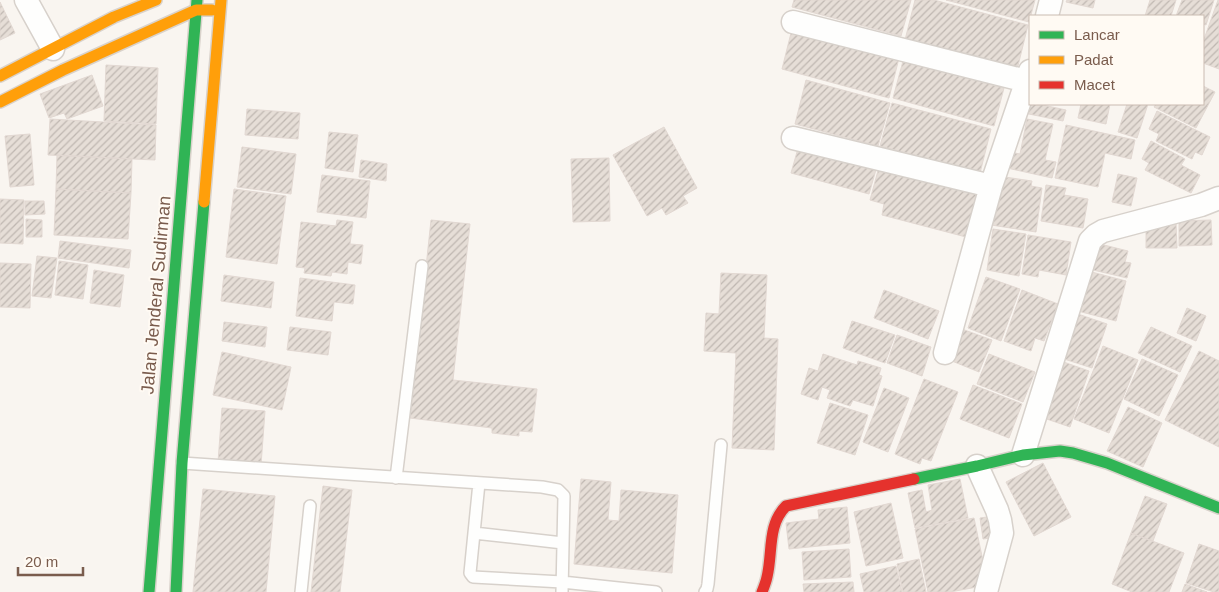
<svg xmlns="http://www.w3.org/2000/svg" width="1219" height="592" font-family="Helvetica,sans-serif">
<defs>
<pattern id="building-hatch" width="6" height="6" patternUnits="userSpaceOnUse" patternTransform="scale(1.25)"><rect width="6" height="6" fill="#e6ded7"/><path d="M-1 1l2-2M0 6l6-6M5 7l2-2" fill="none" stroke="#bfb7b1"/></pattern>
</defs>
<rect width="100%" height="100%" fill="#f9f5f0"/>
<!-- building -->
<path fill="url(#building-hatch)" stroke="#e2d8d2" d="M794 0H911L901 36 792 7Z
M915 0H934L1028 25 1017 70 905 40Z
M946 0H1035L1029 22Z
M1067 0H1095L1093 8 1066 2Z
M1150 0H1176L1171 16H1145Z
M1182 0H1214L1206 25 1203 24V16H1176Z
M1218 0H1219V69L1203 63V42Z
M0 2 15 33 0 40Z
M792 29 899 58 889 98 782 69Z
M903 61 1004 88 994 126 893 98Z
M106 65 158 68 156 124 104 121Z
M92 75 103 106 67 119 64 113 49 118 40 94Z
M806 80 890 103 878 146 795 124Z
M1203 86 1215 92 1196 128 1154 107 1156 104H1203Z
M892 103 991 129 980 173 880 146Z
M1030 104H1038L1066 110 1063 121 1024 113Z
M1081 104H1110L1106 124 1078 118Z
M1127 104H1148L1137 138 1118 132Z
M247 109 300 113 298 139 245 135Z
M1157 111 1210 137 1202 155 1195 152 1192 159 1156 141 1159 134 1149 129Z
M50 119 156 125 155 160 48 155Z
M1027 119 1053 124 1045 160 1056 162 1052 178 1007 168 1010 152 1020 154Z
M1066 125 1135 140 1131 159 1105 153 1098 187 1055 178Z
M664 127 697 188 683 196 688 203 666 215 662 208 647 216 613 155Z
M329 132 358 135 353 172 325 168Z
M30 134 34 185 10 187 5 136Z
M1151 141 1185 159 1181 165 1200 175 1191 193 1145 170 1149 163 1142 159Z
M799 145 877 166 869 194 791 173Z
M242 147 296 154 291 194 237 187Z
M57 155 132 159 131 193 56 189Z
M609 158 610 221 573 222 571 159Z
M361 160 387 164 386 181 359 177Z
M879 167 977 194 966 237 882 215 884 204 870 200Z
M1118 174 1137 178 1131 206 1112 202Z
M322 175 370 181 366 218 317 212Z
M998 176 1032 181 1031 186 1042 188 1036 232 991 225Z
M1046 185 1066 188 1064 195 1088 199 1083 228 1041 221Z
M56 189 131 193 128 239 54 235Z
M234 189 286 196 277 264 226 257Z
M0 199 24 200 23 244 0 243Z
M25 201H44L45 214 25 215Z
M26 219 42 220V237H26Z
M337 220 353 222 350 244 363 245 361 264 348 262 347 274 332 272 331 276 304 273 305 268 296 267 301 222 336 226Z
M431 220 470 224 453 380 537 389 532 432 519 431V436L492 433V428L410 418Z
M1211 220 1212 245 1179 246V221Z
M1146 223H1176L1177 248H1146Z
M993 229 1026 234 1019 276 987 270Z
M1028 235 1071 242 1066 275 1039 270 1038 277 1022 274Z
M60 241 131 250 129 268 58 258Z
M1096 243 1128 251 1125 262 1131 263 1127 278 1089 269Z
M37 256 57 258 51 298 32 296Z
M59 261 88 265 83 299 55 295Z
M0 263 31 264 30 308 0 307Z
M94 270 124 275 120 307 90 303Z
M1084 270 1126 281 1116 321 1074 310Z
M721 273 767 275 764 338 778 339 774 450 732 448 736 353 704 351 706 313 719 314Z
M224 275 274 282 271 308 221 301Z
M986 277 1020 289 1001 341 968 328Z
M300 278 355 285 353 304 334 302 332 321 296 316Z
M884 290 939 311 928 339 874 318Z
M1022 290 1058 304 1044 341 1035 338 1031 351 1004 341Z
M1187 308 1206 316 1196 341 1177 333Z
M1072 312 1107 324 1092 368 1058 357Z
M852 321 895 335 885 363 843 348Z
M224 322 267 327 265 347 222 341Z
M290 327 331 332 328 355 287 350Z
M1151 327 1192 346 1180 372 1138 353Z
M959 328 992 340 979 372 947 359Z
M897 335 931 347 922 376 887 363Z
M1103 346 1138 360 1109 433 1074 419Z
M1199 351 1219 361V447L1165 420Z
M222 352 291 367 282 410 213 395Z
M823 354 857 365 858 361 881 368 879 375 882 376 873 406 853 400 850 406 827 398 830 390 822 387 818 400 801 394 809 368 818 371Z
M989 354 1035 372 1023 402 977 384Z
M1142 359 1178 375 1159 416 1124 399Z
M1058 360 1089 371 1070 427 1038 416Z
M924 379 958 392 931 461 922 458 920 464 895 454Z
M973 385 1022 404 1009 438 960 419Z
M884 388 909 398 888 452 863 442Z
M830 403 868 415 855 455 817 443Z
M1128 407 1162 423 1143 467 1107 451Z
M222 408 265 411 261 465 218 462Z
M1043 463 1071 517 1034 536 1006 482Z
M581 479 611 482 608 520 619 521 621 490 678 495 672 573 574 564Z
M960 479 968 518 915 528 908 493 922 490 926 512 932 510 928 485Z
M323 486 352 490 340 592H311Z
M203 489 275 496 266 592H193Z
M1145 496 1167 504 1153 541 1131 533Z
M891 503 903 558 866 566 854 512Z
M847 507 850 543 789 549 786 523 819 519 818 510Z
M994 516 997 537 983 539 980 518Z
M974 518 988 585 950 592H928L915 529Z
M1131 533 1184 553 1169 592H1132L1112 584Z
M1199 544 1219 551V592H1214L1186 583Z
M849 549 851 577 804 580 802 552Z
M919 559 926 592H903L897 564Z
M896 566 902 592H864L860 574Z
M853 582 854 592H804L803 584Z
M1185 584 1207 592H1182Z"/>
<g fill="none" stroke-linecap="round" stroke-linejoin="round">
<defs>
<path id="lane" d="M182 463 542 487 558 490 564 496 562 592
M396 478 422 266
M479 483 470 573 473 577 562 582 656 592
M474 533 563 543
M301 592 310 506
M705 592 707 589 708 584 721 445"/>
<path id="street" d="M26 0 53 49
M1047 16 1051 0
M793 22 1026 81
M793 138 991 186
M945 353 991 186 1030 71
M1023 455 1090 241 1096 235 1103 231 1201 205 1219 198
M977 466 997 510 1000 520 1002 533 986 592"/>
<path id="fast" d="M914 479 977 466 1023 455 1060 451 1073 453 1107 463 1219 508
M149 592 197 0
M176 592 182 463 204 202"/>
<path id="slow" d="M0 76 114 17 156 0
M0 102 63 70 196 10H212
M204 202 221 0"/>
<path id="jam" d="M762 592C764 587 766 582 767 577 773 552 767 525 786 506L914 479"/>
</defs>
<!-- lane casing -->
<use href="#lane" stroke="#d7d1cb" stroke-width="14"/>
<!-- street casing -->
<use href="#street" stroke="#d7d1cb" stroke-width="25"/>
<!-- fast casing -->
<use href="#fast" stroke="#d9d2cb" stroke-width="14"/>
<!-- slow casing -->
<use href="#slow" stroke="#d9d2cb" stroke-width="14"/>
<!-- jam casing -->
<use href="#jam" stroke="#d9d2cb" stroke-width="14"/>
<!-- lane -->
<use href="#lane" stroke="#fefefd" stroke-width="11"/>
<!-- street -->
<use href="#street" stroke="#fefefd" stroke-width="22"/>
<!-- fast -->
<use href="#fast" stroke="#30b455" stroke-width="11"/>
<!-- slow -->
<use href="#slow" stroke="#ff9f0a" stroke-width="11"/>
<!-- jam -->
<use href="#jam" stroke="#e5322d" stroke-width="11"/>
</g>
<g text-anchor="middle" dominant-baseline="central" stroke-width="4" stroke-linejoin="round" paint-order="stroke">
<!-- street labels -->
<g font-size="18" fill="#7a5c4d" stroke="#fffaf3">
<text transform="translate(156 295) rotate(-85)">Jalan Jenderal Sudirman</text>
</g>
</g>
<!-- legend -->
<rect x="1029" y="15" width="175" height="90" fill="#fffaf3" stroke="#cabbb1"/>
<rect x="1039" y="31" width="25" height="8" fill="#30b455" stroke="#cabbb1"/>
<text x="1074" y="40" font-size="15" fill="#7a5c4d">Lancar</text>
<rect x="1039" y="56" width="25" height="8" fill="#ff9f0a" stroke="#cabbb1"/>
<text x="1074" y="65" font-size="15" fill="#7a5c4d">Padat</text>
<rect x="1039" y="81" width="25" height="8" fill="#e5322d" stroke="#cabbb1"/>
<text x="1074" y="90" font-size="15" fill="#7a5c4d">Macet</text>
<!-- scale -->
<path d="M18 567v8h65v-8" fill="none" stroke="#7a5c4d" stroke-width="2.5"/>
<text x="25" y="567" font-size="15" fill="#7a5c4d" stroke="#fffaf3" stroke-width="4" paint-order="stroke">20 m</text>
</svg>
